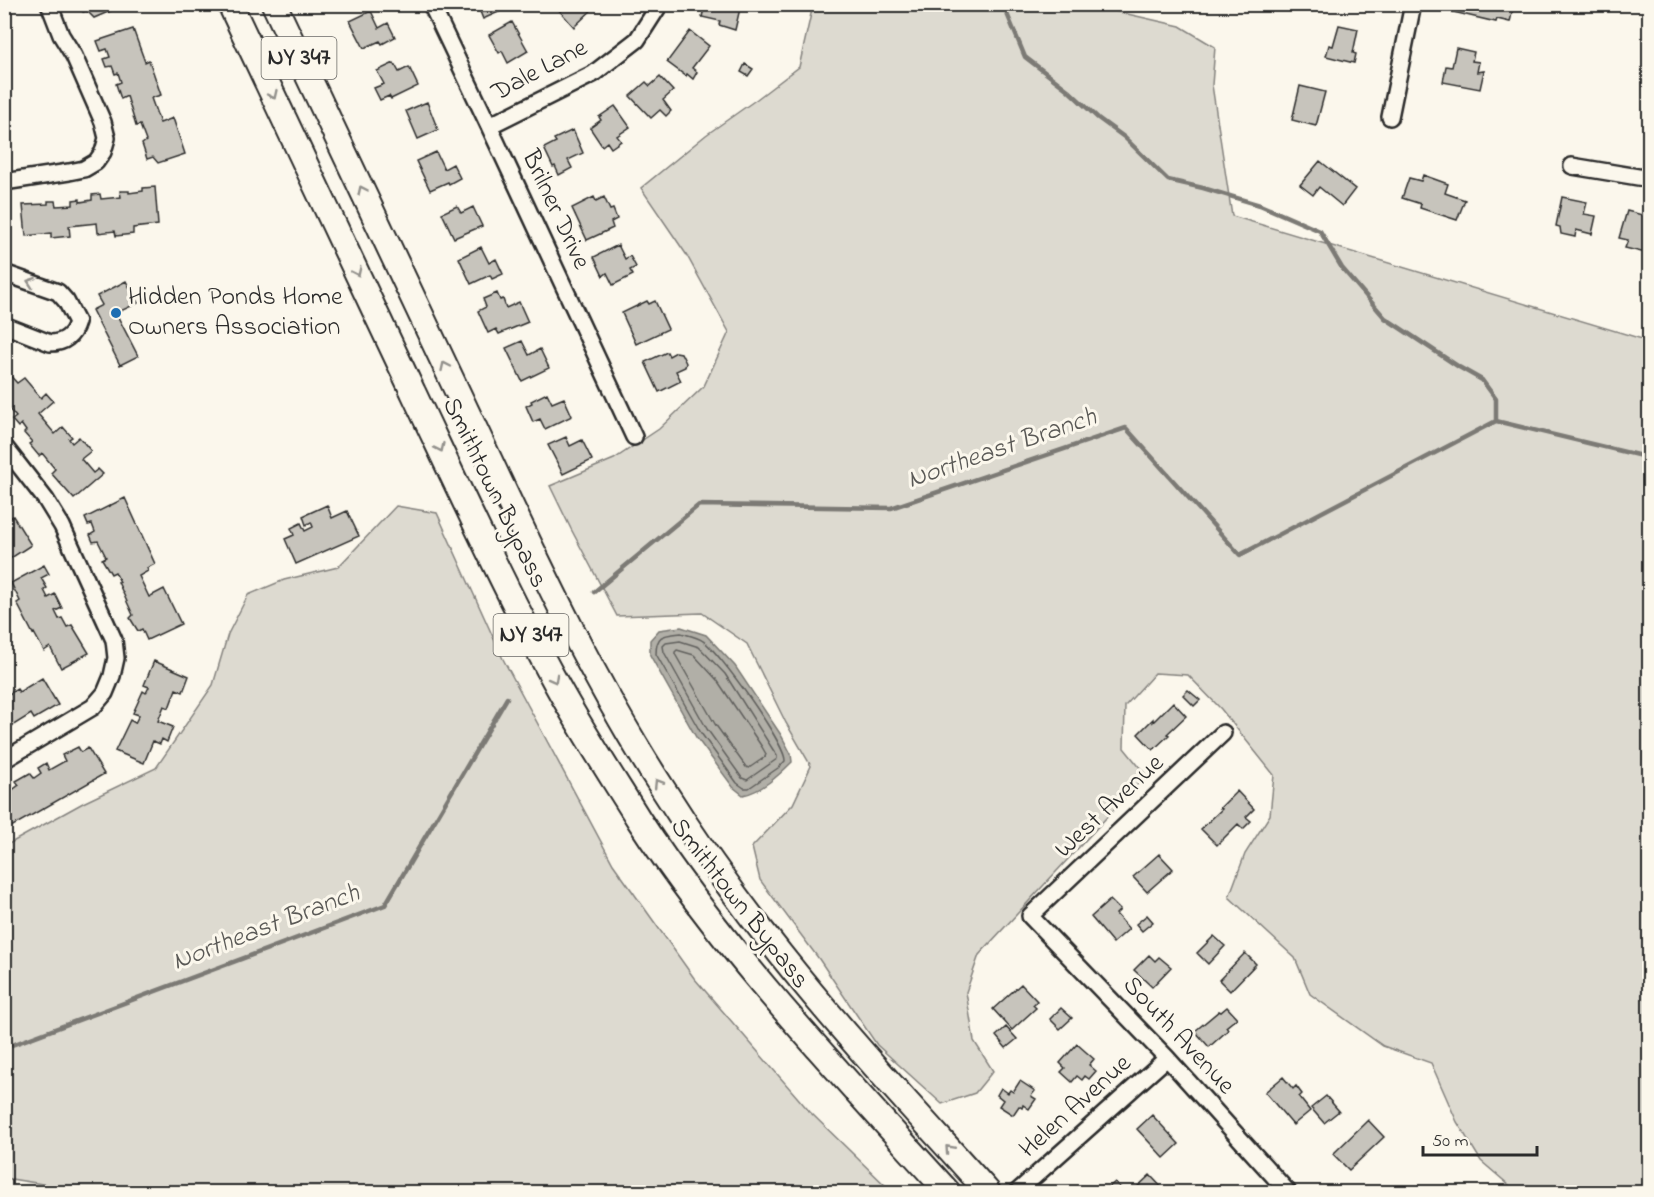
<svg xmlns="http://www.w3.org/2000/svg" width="1654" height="1197" font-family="'Indie Flower',sans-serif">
<rect width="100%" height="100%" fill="#fbf7ec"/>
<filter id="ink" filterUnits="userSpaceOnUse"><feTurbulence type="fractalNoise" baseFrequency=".0167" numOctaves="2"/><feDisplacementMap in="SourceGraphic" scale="12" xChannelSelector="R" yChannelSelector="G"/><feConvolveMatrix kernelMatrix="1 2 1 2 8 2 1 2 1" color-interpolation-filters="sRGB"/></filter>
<g filter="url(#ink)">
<!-- green -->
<path fill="#dddad0" stroke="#84827e" stroke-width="1.5" d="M813 5H1088L1180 26 1215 47 1212 85 1232 216 1649 341V1192L1516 1191 1481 1161 1457 1122 1431 1063 1383 1046 1310 994 1295 958 1229 897 1245 854 1270 815 1274 775 1221 709 1188 675 1155 673 1125 706 1124 748 1146 775 979 955 966 992 974 1041 993 1071 975 1093 942 1104 877 1045 819 959 760 880 752 847 793 804 811 766 786 723 747 644 702 613 617 616 571 529 550 486 614 459 659 429 704 386 729 332 686 254 641 188 706 135 757 99 799 67Z
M396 506 437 513 503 659 613 864 694 978 810 1112 892 1192H84L80 1190 5 1178V846L83 803 156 768 213 685 228 634 248 595 284 580 338 567Z"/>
<!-- water -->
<path fill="#b1afa7" stroke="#7b7a75" stroke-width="1.5" d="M681 627 706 635 735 666 781 735 791 754 792 762C779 775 761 792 743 795L733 787 696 737 650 655V640L659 630Z"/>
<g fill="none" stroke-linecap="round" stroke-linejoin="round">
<!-- shore -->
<path stroke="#61605d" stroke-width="1.5" d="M681 633C688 635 698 637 703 641 719 651 786 745 785 761L778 768 749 788H744L737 783 701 733 656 654C656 634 664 635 681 633Z
M680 641 699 647 725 674 777 756V759L747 780 742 778 707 729 664 652 663 646 666 643Z
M677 650 694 655 717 680 762 747 766 754 765 757 749 768 746 767 715 724 675 654V652Z"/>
<!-- stream -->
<path stroke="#7b7a75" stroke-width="4.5" d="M1003 4 1025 57 1068 90 1098 118 1124 137 1168 180 1203 188 1260 205 1320 231 1342 268 1385 318 1459 367 1482 380 1496 399V421
M594 592 699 505 891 508 1126 428 1240 555 1496 421 1650 458
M4 1048 385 905 507 698"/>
</g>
<!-- building -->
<path fill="#c7c4bc" stroke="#2b2b2b" stroke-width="1.5" d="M79 4H122V6L94 18 87 11 83 12Z
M477 4H501L503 10 483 19Z
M561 4H598L574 27 557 8Z
M705 4H741L735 30 719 25 720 21 702 17Z
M1455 4H1514L1510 22 1497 19 1496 22 1453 12Z
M371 11 379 28 388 23 395 37 382 44 380 41 364 48 350 21Z
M512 22 528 51 508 63 502 51 499 53 489 35Z
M1339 25 1358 29 1353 53 1356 54 1354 63 1326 56 1329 45 1333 46Z
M133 29 145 62 149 60 161 95 151 98 160 123 173 118 185 154 158 163 153 157 147 159 142 144 146 141 140 125 136 126 127 96 121 99 116 84 121 82 118 73 115 74 112 66 107 67 104 59 110 57 107 49 101 51 97 41Z
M690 31 709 46 692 68 697 72 693 79 687 74 686 76 667 62Z
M1456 48 1474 52 1472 61 1479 62 1477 72 1484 71 1480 89 1443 82 1446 66 1452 67Z
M394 63 399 72 409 67 418 86 391 99 389 96 380 100 374 88 384 84 377 71Z
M745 64 753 69 748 76 741 72Z
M660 77 673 91 663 100 671 111 666 116 660 110 651 118 630 96 646 82 650 86Z
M1300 86 1325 92 1316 126 1292 120Z
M427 102 438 130 418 139 406 111Z
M615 106 630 127 617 136 621 141 611 148 607 142 602 146 590 128 601 120 599 117Z
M573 130 583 153 568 160 572 168 559 175 555 166 553 167 544 148 556 142 554 139Z
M436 152 444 169 453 164 460 178 449 184 448 182 430 190 416 161Z
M1320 161 1355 189 1342 206 1319 187 1313 195 1300 185Z
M1423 175 1448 184 1445 193 1465 200 1457 220 1420 208 1421 204 1402 198 1409 178 1421 181Z
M155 187 158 225 133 228V234L116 236 115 231 98 233 97 223 69 226 70 236 51 238V233L26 236 23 205 48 204V201H55L56 206 73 205V200L80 199V202L92 200V195L100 194 101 199 121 197 120 191H129V193L143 191V188Z
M594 197 596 201 604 197 610 210 613 209 617 219 611 222 613 228 587 240 572 208Z
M1562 197 1587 202 1584 214 1596 216 1592 234 1576 230 1575 237 1561 234 1560 227 1556 226Z
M457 206 461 213 473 207 482 226 454 238 442 213Z
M1627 211 1650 217V254L1625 248 1628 240 1619 238Z
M618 245 625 259 630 256 636 267 630 270 633 275 613 285 607 273 603 276 594 257Z
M481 247 489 263 496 259 503 274 492 279 490 275 471 284 459 258Z
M126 281 138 303 116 313 138 356 120 365 92 310 102 305 97 296Z
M497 293 500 300 503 299 506 308 519 302 528 322 499 334 496 329 488 333 478 311 486 307 483 299Z
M647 301 649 304 655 301 668 329 636 344 622 313Z
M522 341 529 355 540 349 549 368 522 381 506 348Z
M667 352 669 356 676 352 681 353 686 363 685 367 676 371 681 381 659 392 645 362Z
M4 369 17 383 24 378 41 398 46 393 53 401 38 414 55 434 63 427 72 437 69 439 72 443 79 437 91 451 81 459 93 473 98 469 103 474 74 499 51 473 55 469 42 453 39 456 29 444 32 442 24 433 26 431 21 424 18 427 12 420 16 417 4 403Z
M547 393 552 403 564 398 572 416 545 429 540 419 533 422 526 406 532 403 531 401Z
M566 437 570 446 582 440 592 460 563 474 548 445Z
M125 498 155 564 147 568 148 571 139 576 149 597 164 589 181 624 147 640 142 629 138 631 130 618 133 615 118 582H120L115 572 111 574 102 559 106 557 98 541 93 542 90 535 95 532 92 524 88 525 85 518Z
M327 505 332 518 347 511 359 536 296 564 285 539 294 535 291 528 301 523 305 531 313 527 311 522 306 525 303 516Z
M4 513 8 519 13 516 31 545 5 562Z
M44 565 49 574 41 578 47 588 44 590 48 598 55 594 62 608 55 611 59 619 62 618 67 627 72 625 89 653 61 668 50 647 44 651 34 633 33 634 17 603 20 601 11 583Z
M154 661 189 676 183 692 176 689 169 708 164 706 158 721 173 727 167 742 162 739 160 744 153 741 144 763 115 751 130 720 135 723 139 715 133 713 143 691 146 693 149 687 144 685Z
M42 678 58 705 34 719 31 714 4 731V697L17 689 19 692Z
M1188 690 1200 700 1194 706 1183 695Z
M1173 702 1186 716 1167 734 1169 735 1153 750 1138 734 1153 719V722Z
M78 747 81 752 88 748 104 774 4 831V788L8 786 11 791 19 785 16 781 30 773 34 778 41 773 38 768 46 763 49 770 65 761 62 755Z
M1237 791 1254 809 1246 817 1251 821 1243 829 1238 824 1217 845 1201 829 1222 809 1220 808Z
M1159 854 1173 869 1147 892 1133 877Z
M1110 900 1120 910 1116 914 1129 929 1113 943 1091 917Z
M1147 915 1153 922 1142 931 1136 924Z
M1214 936 1225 946 1208 964 1197 953Z
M1245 953 1256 964 1230 991 1219 980Z
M1149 955 1155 961 1159 957 1171 967 1152 987 1134 970Z
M1021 984 1037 1001 1033 1005 1036 1008 1012 1030 993 1009Z
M1227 1007 1237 1018 1226 1027 1228 1030 1209 1047 1195 1031 1219 1011 1221 1012Z
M1061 1008 1072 1018 1060 1029 1050 1019Z
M1006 1027 1017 1039 1006 1048 996 1036Z
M1077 1044 1094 1059 1089 1065 1096 1071 1089 1079 1085 1076 1082 1080 1077 1076 1072 1082 1061 1072 1065 1068 1060 1063Z
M1283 1077 1293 1089 1296 1086 1302 1094 1299 1097 1310 1111 1293 1125 1265 1092Z
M1020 1081 1035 1091 1031 1096 1036 1099 1029 1109 1023 1105 1022 1108 1019 1106 1013 1115 999 1106 1003 1100 997 1095 1001 1088 1008 1093 1010 1090 1013 1092Z
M1326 1096 1339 1111 1324 1123 1311 1108Z
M1152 1115 1179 1144 1164 1158 1137 1129Z
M1368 1120 1384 1137 1349 1170 1333 1154Z
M1150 1175 1165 1191 1164 1192H1137L1134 1190Z
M1115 1182 1124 1192H1103Z
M1222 1186 1229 1192H1214Z"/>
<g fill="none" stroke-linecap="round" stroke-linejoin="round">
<defs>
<path id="minor" d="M431 4 489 126 634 437
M1390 117 1413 4
M489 126 593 74 637 40 660 4
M1572 166 1650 179
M4 182 69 172 84 169 96 162 103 152 107 138 103 122 74 56 61 35 49 4
M4 273 58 292 66 301 77 322C73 336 64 343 50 343L4 325
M4 446 46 500 62 526 114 640 116 658 112 676 105 693 93 707 4 760
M1223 733 1030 916 1167 1058 1288 1192
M1017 1192 1167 1058"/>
<path id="trunk" d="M230 4C291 134 352 263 413 392 458 487 502 583 552 676 578 725 609 772 639 820 727 955 840 1073 948 1192
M274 4C341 146 408 288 475 429 533 552 589 675 663 789 699 846 738 901 781 955 846 1037 918 1114 988 1192"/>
</defs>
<!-- minor casing -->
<use href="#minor" stroke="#2b2b2b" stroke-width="20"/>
<!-- trunk casing -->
<use href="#trunk" stroke="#2b2b2b" stroke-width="28"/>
<!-- minor -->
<use href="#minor" stroke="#fbf7ec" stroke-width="15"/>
<!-- trunk -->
<use href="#trunk" stroke="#fbf7ec" stroke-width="24"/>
</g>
<!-- one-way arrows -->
<defs><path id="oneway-chevron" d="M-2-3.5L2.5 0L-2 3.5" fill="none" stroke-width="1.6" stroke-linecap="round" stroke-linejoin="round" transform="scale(1.5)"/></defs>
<g stroke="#93918c">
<use href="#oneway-chevron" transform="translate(273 95) rotate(65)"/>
<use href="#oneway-chevron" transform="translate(362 190) rotate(-115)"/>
<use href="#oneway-chevron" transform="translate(357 272) rotate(65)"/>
<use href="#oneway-chevron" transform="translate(31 282) rotate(-161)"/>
<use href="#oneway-chevron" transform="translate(445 366) rotate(-115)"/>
<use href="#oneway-chevron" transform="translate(440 448) rotate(65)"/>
<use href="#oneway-chevron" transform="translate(554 679) rotate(61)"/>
<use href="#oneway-chevron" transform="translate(658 783) rotate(-122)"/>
<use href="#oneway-chevron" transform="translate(949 1149) rotate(-132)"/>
</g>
</g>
<!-- markers -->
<circle fill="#1f6fb2" stroke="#fbf7ec" stroke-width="2" cx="116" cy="313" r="6"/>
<g text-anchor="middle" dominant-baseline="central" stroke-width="6" stroke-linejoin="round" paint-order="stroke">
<!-- shield labels -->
<g fill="#fbf7ec" stroke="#696865" stroke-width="1.5">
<rect x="261.5" y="37" width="75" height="42" rx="4.5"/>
<rect x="493.5" y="614" width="75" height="42" rx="4.5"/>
</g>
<g font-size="24" font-weight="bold" fill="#2b2b2b">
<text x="299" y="58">NY 347</text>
<text x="531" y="635">NY 347</text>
</g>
<!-- street labels -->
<g font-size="26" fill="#2b2b2b" stroke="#fbf7ec">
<text transform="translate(540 71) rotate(-28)">Dale Lane</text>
<text transform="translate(555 210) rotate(65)">Brilner Drive</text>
<text transform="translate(494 493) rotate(64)">Smithtown Bypass</text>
<text transform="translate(1110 807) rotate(-43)">West Avenue</text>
<text transform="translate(739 904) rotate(52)">Smithtown Bypass</text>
<text transform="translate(1178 1036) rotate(47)">South Avenue</text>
<text transform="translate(1076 1107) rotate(-42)">Helen Avenue</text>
</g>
<!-- poi labels -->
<g font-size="26" fill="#2b2b2b" stroke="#fbf7ec" text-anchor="start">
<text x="128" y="298">Hidden Ponds Home<tspan x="128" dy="30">Owners Association</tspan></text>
</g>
<!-- water labels -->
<g font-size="27" font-style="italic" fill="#5a5956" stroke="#fbf7ec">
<text transform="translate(1002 449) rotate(-19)">Northeast Branch</text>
<text transform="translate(266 928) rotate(-21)">Northeast Branch</text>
</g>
</g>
<!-- margin -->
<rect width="1654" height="1197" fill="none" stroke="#fbf7ec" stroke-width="24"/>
<rect x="12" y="12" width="1630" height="1173" fill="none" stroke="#2b2b2b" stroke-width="2" filter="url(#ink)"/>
<!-- scale -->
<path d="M1423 1146v9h114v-9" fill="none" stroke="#2b2b2b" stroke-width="3"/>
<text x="1432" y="1146" font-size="18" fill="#2b2b2b" stroke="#fbf7ec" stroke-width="4.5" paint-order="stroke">50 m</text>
</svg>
